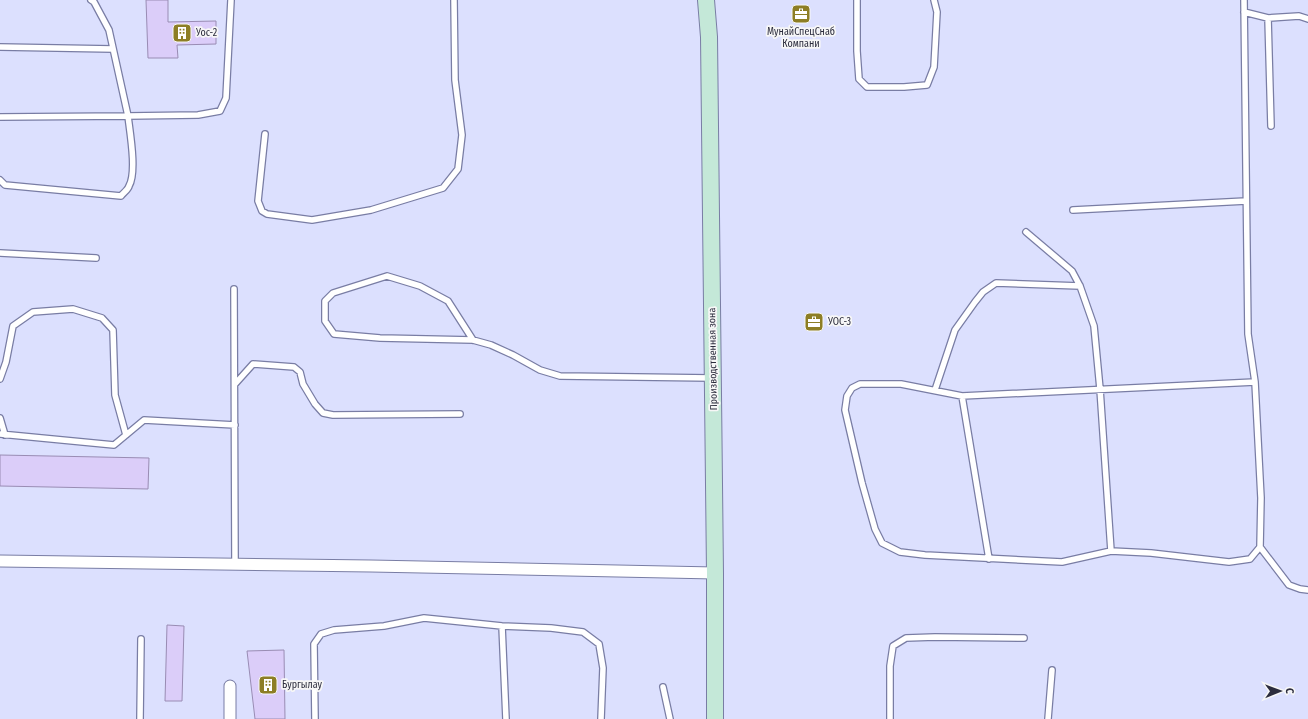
<svg xmlns="http://www.w3.org/2000/svg" width="1308" height="719" font-family="'Fira Sans Condensed',sans-serif">
<rect width="100%" height="100%" fill="#e6e9fa"/>
<!-- built -->
<path fill="#dce0fe" d="M0 0H1308V719H0Z"/>
<!-- building -->
<path fill="#dbcdf9" stroke="#998cb3" d="M146 0H168V22L216 21V44L177 45 178 58H148Z
M0 455 149 458 148 489 0 486Z
M167 625 184 626 182 701H165Z
M284 650 285 719H255L247 651Z"/>
<g fill="none" stroke-linecap="round" stroke-linejoin="round">
<defs>
<path id="lane" d="M857 0V51L859 79 867 87H904L927 85 934 67 937 12 934 0
M1244 0 1248 334 1255 382 1261 498 1260 547 1250 559 1229 562 1151 553 1111 551 1062 562 925 555 900 552 882 543 875 529 862 483 845 410 847 396 852 388 860 384H901L962 396 1255 382
M1244 12 1268 18 1299 16 1308 19
M1268 18 1271 126
M0 47 113 49
M0 117 128 116 109 30 94 2 91 0
M265 134 258 201 262 211 267 214 312 220 371 210 443 188 458 169 462 135 455 80 454 0
M0 180 5 185 121 196C123 193 128 190 129 186 137 172 130 133 128 116L198 115 220 111 226 98 231 0
M1073 210 1246 201
M1026 232 1072 271 1080 286 1094 326 1100 389 1111 551
M0 253 96 258
M234 289 235 564
M473 340 448 301 420 286 387 276 333 293 325 301V321L334 334 380 338 473 340 491 345 513 355 540 370 560 376 712 378
M0 379 6 362 13 326 33 312 73 309 102 318 113 330 115 395 126 435
M235 384 253 364 294 367 300 372 303 384 315 404 323 413 333 415 460 414
M935 390 955 330 975 302 983 292 996 283 1080 286
M962 396 989 559
M0 418 5 435
M0 434 114 445 144 420 235 425
M1260 547 1289 585 1300 589 1308 590
M502 626 506 719
M663 687 670 719
M140 719 141 639
M315 719 314 644 321 634 334 630 384 626 424 618 502 626 551 628 583 632 599 644 603 668 601 719
M890 719V666L893 646 906 638 935 637 1024 638
M1048 719 1052 670"/>
<path id="street" d="M0 561 371 566 715 573
M230 719V686"/>
<path id="secondary" d="M706 0 709 37 715 573V719"/>
</defs>
<!-- lane casing -->
<use href="#lane" stroke="#797da4" stroke-width="8"/>
<!-- street casing -->
<use href="#street" stroke="#797da4" stroke-width="13"/>
<!-- secondary casing -->
<use href="#secondary" stroke="#797da4" stroke-width="18"/>
<!-- lane -->
<use href="#lane" stroke="#fff" stroke-width="5.5"/>
<!-- street -->
<use href="#street" stroke="#fff" stroke-width="11"/>
<!-- secondary -->
<use href="#secondary" stroke="#c4e8d8" stroke-width="16"/>
</g>
<!-- icons -->
<defs>
<symbol id="office-square" viewBox="-11 -11 22 22"><rect x="-9" y="-9" width="18" height="18" rx="4" fill="#8d7e25" stroke="#f7f7f7"/><path d="M-6-3h4V-5.5h4V-3h4V5H-6ZM-1-4.5V-3h2v-1.5ZM-6 0V1H6V0Z" fill="#fff"/></symbol>
<symbol id="building-square" viewBox="-11 -11 22 22"><rect x="-9" y="-9" width="18" height="18" rx="4" fill="#8d7e25" stroke="#f7f7f7"/><path d="M-4-6H4V6H1V3H-1V6H-4ZM-2.5-4.3h1.7v1.8h-1.7ZM.8-4.3h1.7v1.8H.8ZM-2.5-1h1.7V.8h-1.7ZM.8-1h1.7V.8H.8Z" fill="#fff"/></symbol>
</defs>
<g fill-rule="evenodd">
<use href="#office-square" x="790" y="3" width="22" height="22"/>
<use href="#building-square" x="171" y="22" width="22" height="22"/>
<use href="#office-square" x="803" y="311" width="22" height="22"/>
<use href="#building-square" x="257" y="674" width="22" height="22"/>
</g>
<g text-anchor="middle" dominant-baseline="central" stroke-width="3.5" stroke-linejoin="round" paint-order="stroke">
<!-- poi labels -->
<g font-size="10" fill="#2b2c3d" stroke="#f7f7f7" text-anchor="start">
<text x="801" y="32" text-anchor="middle">МунайСпецСнаб<tspan x="801" dy="12">Компани</tspan></text>
<text x="196" y="33">Уос-2</text>
<text x="828" y="322">УОС-3</text>
<text x="282" y="685">Бургылау</text>
</g>
<!-- street labels -->
<g font-size="10" fill="#2b2c3d" stroke="#f7f7f7">
<text transform="translate(713 359) rotate(-91)">Производственная зона</text>
</g>
</g>
<!-- north arrow -->
<g transform="translate(1280 691) rotate(89)" stroke="#f7f7f7" stroke-width="3" paint-order="stroke">
<path d="M0-3L7 15L0 10L-7 15Z" fill="#2b2c3d"/>
<text y="-6" font-size="11" font-weight="bold" text-anchor="middle" fill="#2b2c3d">С</text>
</g>
</svg>
